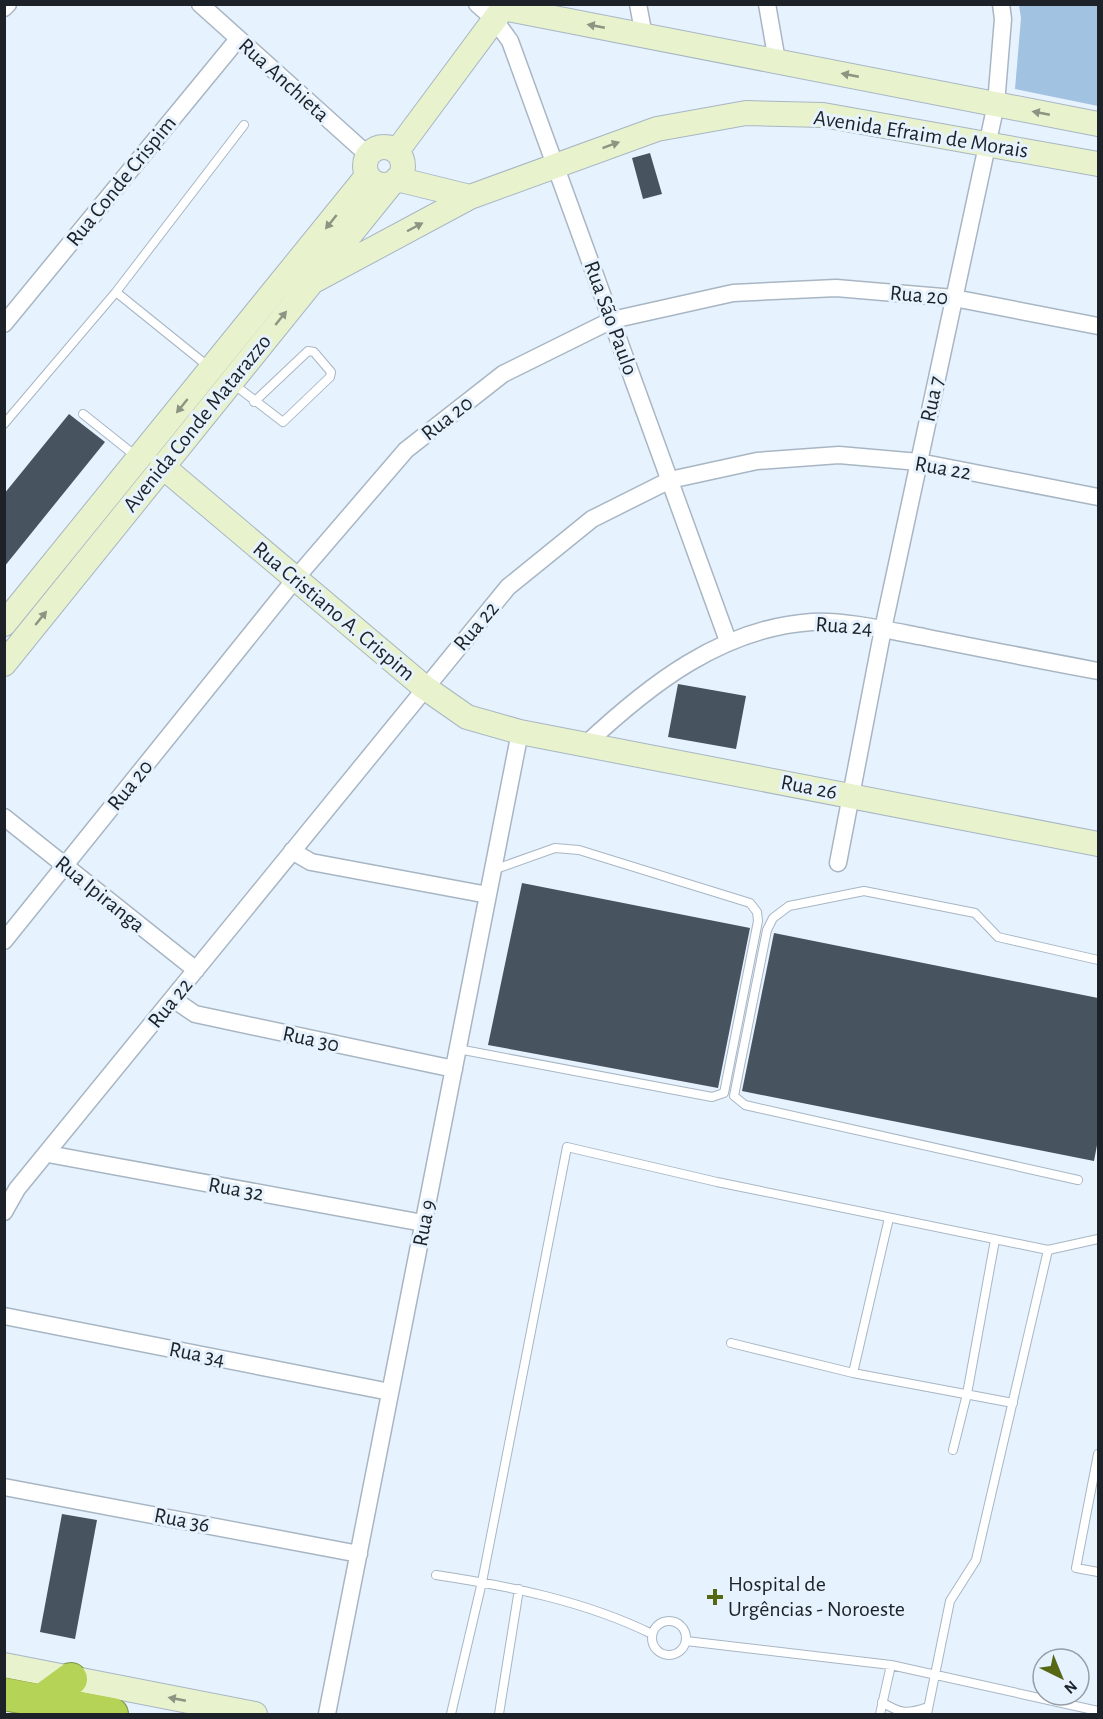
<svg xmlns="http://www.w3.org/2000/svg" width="1103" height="1719" font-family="'Alegreya Sans',sans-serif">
<rect width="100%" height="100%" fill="#e6f2fe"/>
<!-- green -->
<path fill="#a2c2e1" d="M1019 5H1098V106L1015 89 1021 18Z"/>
<!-- building -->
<path fill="#475460" d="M650 153 662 194 643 199 632 158Z
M69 414 105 442 4 567V494Z
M678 684 746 696 736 749 668 737Z
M522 883 750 928 718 1088 488 1045Z
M774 933 1098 998V1140L1094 1161 742 1091Z
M62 1514 97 1520 75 1639 40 1632Z"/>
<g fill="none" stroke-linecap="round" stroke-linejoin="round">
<defs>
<path id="lane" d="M116 292 209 367
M232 383 283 422 330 377 331 372 314 352 308 351 254 402
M83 414 137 457
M4 424 116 292 244 125
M458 1049 712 1097 724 1093 758 921 757 912 750 903 579 850 555 848 493 870
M1078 1180 745 1105 734 1096 767 930 773 918 789 906 864 891 975 913 998 937 1098 960
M731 1343 853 1373 889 1218
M853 1373 1013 1403
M953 1450 967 1394 995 1240
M1098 1454 1076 1568 1098 1572
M436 1575C509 1586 585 1601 652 1634
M652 1638a17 17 0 1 1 34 0a17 17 0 1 1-34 0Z
M686 1641 891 1665 1098 1711
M882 1702C900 1714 908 1714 928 1707
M451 1714 482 1582 567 1147 717 1182 1048 1250 1098 1239
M499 1714 519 1589
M880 1714 891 1665
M927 1714 950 1601 976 1560 1048 1250"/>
<path id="street" d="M200 4 368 155
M477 4 494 19 510 41 728 641
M638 4 644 36
M767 4 777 61
M4 8 8 4
M4 324 238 39
M585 745C649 685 721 628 812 622 844 620 892 631 924 637 982 649 1040 660 1098 671
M4 817 196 970
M292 851 311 862 488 895
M838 863 883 629 996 104 1003 19 1001 4
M4 941 296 578 406 450 503 374 612 320 733 293 836 288 954 298 1098 326
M173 999 195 1014 454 1069
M48 1154 423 1223
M4 1212 17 1189 508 587 592 519 670 480 757 461 839 455 919 462 1098 497
M4 1316 390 1392
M4 1487 359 1554
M327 1714 520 732"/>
<path id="secondary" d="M503 8 1098 124
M365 166a19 19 0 1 1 38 0a19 19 0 1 1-38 0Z
M397 151 506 4
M397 179 470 197
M308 284 470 197 657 129 746 113 823 115 1098 164
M162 466 424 687 467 717 520 732 1098 844
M4 624 367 176
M4 664 391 184
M4 1665 255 1714"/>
<path id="highway" d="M4 1694 112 1714
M41 1701 71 1679"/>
</defs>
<!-- lane casing -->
<use href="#lane" stroke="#a8b6c4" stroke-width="10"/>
<!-- street casing -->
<use href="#street" stroke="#a8b6c4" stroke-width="19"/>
<!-- secondary casing -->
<use href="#secondary" stroke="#a8b6c4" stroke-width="26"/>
<!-- highway casing -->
<use href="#highway" stroke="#7f9546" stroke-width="34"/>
<!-- lane -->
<use href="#lane" stroke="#fff" stroke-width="8"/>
<!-- street -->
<use href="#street" stroke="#fff" stroke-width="16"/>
<!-- secondary -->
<use href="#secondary" stroke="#e8f2cd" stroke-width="24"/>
<!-- highway -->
<use href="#highway" stroke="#b4d357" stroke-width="32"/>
</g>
<!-- one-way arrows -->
<defs><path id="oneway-solid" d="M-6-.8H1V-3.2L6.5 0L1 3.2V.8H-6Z" transform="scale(1.5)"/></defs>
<g fill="#8c9482">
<use href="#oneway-solid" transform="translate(596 26) rotate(-169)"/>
<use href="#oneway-solid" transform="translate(850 75) rotate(-169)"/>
<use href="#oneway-solid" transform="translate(1041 113) rotate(-169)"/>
<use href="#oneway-solid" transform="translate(611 145) rotate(-20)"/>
<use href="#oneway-solid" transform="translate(331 222) rotate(129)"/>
<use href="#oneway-solid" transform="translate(415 227) rotate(-28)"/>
<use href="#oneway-solid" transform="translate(281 318) rotate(-51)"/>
<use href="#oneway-solid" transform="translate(182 406) rotate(129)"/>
<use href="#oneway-solid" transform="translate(41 618) rotate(-51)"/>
<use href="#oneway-solid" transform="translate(177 1699) rotate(-169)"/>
</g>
<!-- markers -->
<path fill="#566814" stroke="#e6f2fe" stroke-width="2" d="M712 1588h6v6h6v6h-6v6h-6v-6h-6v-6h6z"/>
<g text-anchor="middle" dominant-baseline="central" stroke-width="6" stroke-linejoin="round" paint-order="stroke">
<!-- street labels -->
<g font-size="22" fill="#1c2227" stroke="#e6f2fe">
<text transform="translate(284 80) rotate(42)">Rua Anchieta</text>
<text transform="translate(921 134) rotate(9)">Avenida Efraim de Morais</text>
<text transform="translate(121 181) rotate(-51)">Rua Conde Crispim</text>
<text transform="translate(919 295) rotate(5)">Rua 20</text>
<text transform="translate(611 318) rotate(70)">Rua São Paulo</text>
<text transform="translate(932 399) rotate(-78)">Rua 7</text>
<text transform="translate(447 418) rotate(-38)">Rua 20</text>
<text transform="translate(197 423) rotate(-51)">Avenida Conde Matarazzo</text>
<text transform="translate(943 468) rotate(10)">Rua 22</text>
<text transform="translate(334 611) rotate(40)">Rua Cristiano A. Crispim</text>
<text transform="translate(476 626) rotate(-50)">Rua 22</text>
<text transform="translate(844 626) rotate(4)">Rua 24</text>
<text transform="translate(130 785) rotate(-51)">Rua 20</text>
<text transform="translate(809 787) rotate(11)">Rua 26</text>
<text transform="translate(100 894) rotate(39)">Rua Ipiranga</text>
<text transform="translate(170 1003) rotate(-51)">Rua 22</text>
<text transform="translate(311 1039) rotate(12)">Rua 30</text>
<text transform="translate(236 1189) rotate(10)">Rua 32</text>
<text transform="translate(424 1223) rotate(-79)">Rua 9</text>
<text transform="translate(197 1354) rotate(11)">Rua 34</text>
<text transform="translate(182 1520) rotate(11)">Rua 36</text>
</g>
<!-- poi labels -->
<g font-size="22" fill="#1c2227" stroke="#e6f2fe" text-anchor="start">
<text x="728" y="1584">Hospital de<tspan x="728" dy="25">Urgências - Noroeste</tspan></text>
</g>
</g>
<!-- border -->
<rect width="1103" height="1719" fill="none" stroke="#1c2227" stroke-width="12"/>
<!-- north arrow -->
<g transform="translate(1061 1677) rotate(137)"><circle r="28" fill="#e6f2fe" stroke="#959fa8" stroke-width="1.5"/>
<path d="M0-4.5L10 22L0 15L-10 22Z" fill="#566814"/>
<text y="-9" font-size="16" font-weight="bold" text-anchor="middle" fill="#1c2227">N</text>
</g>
</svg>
